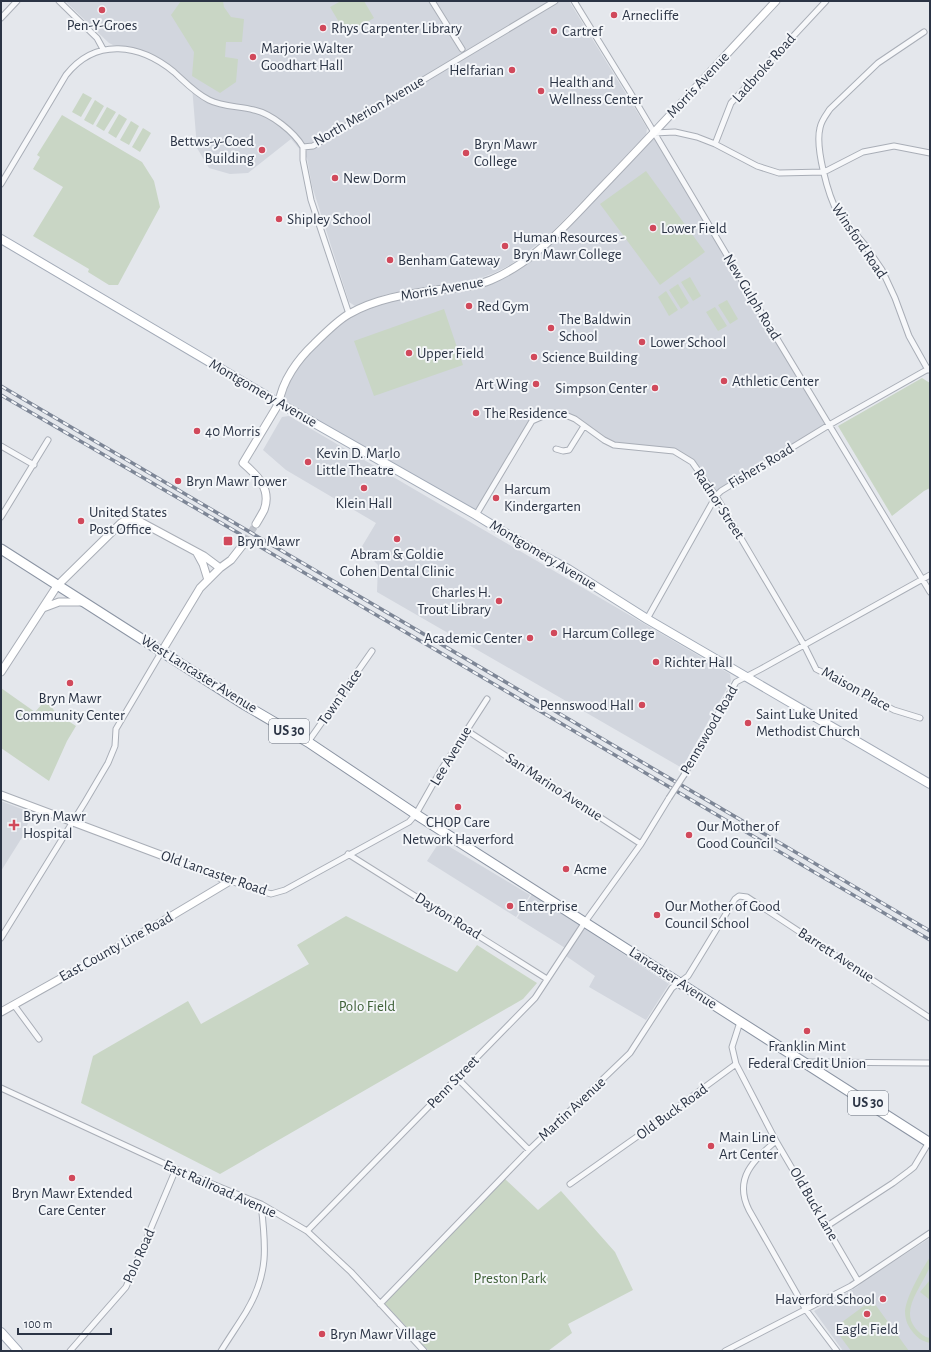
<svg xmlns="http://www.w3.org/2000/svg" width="931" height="1352" font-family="'Alegreya Sans',sans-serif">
<rect width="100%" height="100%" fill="#e4e7ec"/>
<!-- built -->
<path fill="#d2d6de" d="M65 1H569L647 128 646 136 548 236 510 265 494 273 478 279 464 282 408 290 387 294 355 306 349 302 312 186 307 158 291 139 248 173 230 174 209 168 197 148 192 86 182 75 170 65 153 56 132 47 113 45 109 43Z
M654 133 829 425 716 496 692 462 674 451 614 445 575 419 550 413 532 421 476 515 279 403 293 369 349 314 374 303 490 280 542 248Z
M289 416 730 674 731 681 682 768 377 592 378 565 361 548 376 523 286 470 263 450 282 417Z
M1 801 32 813 23 836 1 871Z
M440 841 530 895 516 917 427 861Z
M532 894 669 984 646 1020 589 987 595 976 566 956 570 951 517 918Z
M930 1238V1351H843L814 1311 857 1287 865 1280Z"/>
<!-- green -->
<path fill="#c9d6c5" d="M181 1H223L224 7 231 17 244 19 242 42H226L225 57 238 59 236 82 220 93 192 76 194 52 171 15Z
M341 1H364L374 18 346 34 330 7Z
M83 93 92 98 81 117 72 112Z
M95 100 104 106 93 125 84 120Z
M107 107 116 112 104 131 96 126Z
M119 114 127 119 116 138 108 133Z
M62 115 142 162 154 181 160 207 118 285H109L88 272 89 269 33 236 63 187 33 169 40 157 37 155Z
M131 121 139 126 129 145 120 140Z
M143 128 151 133 140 152 132 147Z
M646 171 705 252 660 285 600 204Z
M690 277 701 296 693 301 681 282Z
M678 284 689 303 681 309 669 290Z
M666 291 678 310 669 316 658 297Z
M727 300 738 319 730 324 718 305Z
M715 307 727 326 718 331 706 312Z
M444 309 463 365 374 396 354 341Z
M922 378 930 383V488L924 491 892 516 838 426Z
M1 688 35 712 43 703 50 705 56 713 76 726 67 741 49 781 1 748Z
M346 916 457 972 477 945 537 983 523 999 220 1174 81 1103 93 1056 188 1001 201 1024 309 964 297 945Z
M505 1179 538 1210 561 1191 615 1252 633 1290 568 1324 572 1333 548 1351H429L384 1303Z
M930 1257C930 1260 930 1264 930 1266 923 1286 898 1310 917 1330 921 1334 924 1337 930 1338V1343C922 1341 917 1338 912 1331 907 1325 905 1318 905 1311 906 1297 922 1269 930 1257Z
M930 1280V1300L920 1292Z
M872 1300 909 1351H851L834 1328Z"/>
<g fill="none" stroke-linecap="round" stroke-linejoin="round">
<!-- secondary-tunnel -->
<path stroke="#bfc3cb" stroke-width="7" stroke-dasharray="7 3.5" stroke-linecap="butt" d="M245 542 256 524"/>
<defs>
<path id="street" d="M59 1 97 38 103 49
M432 1 462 49
M574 1 630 92 750 294 930 592
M1 18 17 1
M924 32 878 63 830 109C826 115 821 121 820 128 815 147 828 196 838 213L865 245 882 270 895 298 909 336 928 370
M654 133 675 132 697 137 715 144 757 166 779 173 824 172 863 152 894 146 930 153
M715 144 731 103 826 1
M303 147V160L311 200 349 314
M1 184 66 75C96 37 140 44 174 72 185 82 195 93 209 100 223 107 239 106 254 110 272 114 294 132 303 147L313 146 555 1
M1 446 34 465
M556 449 563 451 569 450 584 426
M476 515 532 421 550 413 563 414 575 419 604 440 614 445 674 451 692 462 716 496 804 645 816 669 894 710 920 718
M1 517 48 440
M647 619 716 496 721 491 829 425 930 368
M466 730 641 844
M308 742 372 651
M684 775 736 682 761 669 930 575
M348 854 547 979
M230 881 271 894 285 890 409 822 416 814 441 770 487 699
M1 938 85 802 108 763 115 746 116 729 162 651
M14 1005 39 1039
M807 1062 930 1063
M736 1064 776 1141 858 1281
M457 1078 529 1150
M1 1088 176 1169 261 1204 307 1231 351 1272 424 1351
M776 1141C754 1160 733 1178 749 1210L806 1310 837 1351
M570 1184 645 1131 736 1064 732 1047 740 1022
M827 1226 893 1183 909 1171 914 1167 929 1142
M307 1231 535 998 585 922 641 844 669 798
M380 1304 529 1150 630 1053 672 988 688 976 735 899 739 896 747 897 930 1018
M70 1351 126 1287 176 1169
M221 1351C229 1338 238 1325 246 1312 269 1274 266 1246 261 1204
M725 1351 851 1286 930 1233"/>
<path id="secondary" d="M256 524C259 519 262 514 264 510 272 489 257 475 243 463L279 403C282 381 298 359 314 344 324 334 338 320 349 314 375 299 406 294 436 290 454 288 474 287 491 280 538 260 571 219 605 184 663 124 719 62 776 1
M197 553 203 564 208 580
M43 608 59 602H84
M162 651 200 588 220 568 231 560 245 542
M1 672 57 586 121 523C128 518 131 518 139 521L204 556 220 568
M1 795 230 881
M1 1012 158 924 230 881"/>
<path id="primary" d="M1 239 279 403 476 515 538 553 568 569 647 619 930 784
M1 1332 18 1351"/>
<path id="highway" d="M1 549 245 705 308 742 420 817 930 1143"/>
</defs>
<!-- street casing -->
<use href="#street" stroke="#a9aeb7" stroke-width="7"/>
<!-- secondary casing -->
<use href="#secondary" stroke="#a9aeb7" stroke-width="9"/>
<!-- primary casing -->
<use href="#primary" stroke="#a3abb8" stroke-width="10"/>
<!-- highway casing -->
<use href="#highway" stroke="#8b94a3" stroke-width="11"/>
<!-- street -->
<use href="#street" stroke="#f7f8fa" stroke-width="5"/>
<!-- secondary -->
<use href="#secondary" stroke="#fff" stroke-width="7"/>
<!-- primary -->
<use href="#primary" stroke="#fff" stroke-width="8"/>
<!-- highway -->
<use href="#highway" stroke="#fff" stroke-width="9"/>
<defs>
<path id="rail" d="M1 386 930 931
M1 395 240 534
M245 538 930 940"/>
</defs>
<!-- rail casing -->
<use href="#rail" stroke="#7d8696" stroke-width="3.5"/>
<!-- rail -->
<use href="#rail" stroke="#f4f6f9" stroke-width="2" stroke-dasharray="6" stroke-linecap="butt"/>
<defs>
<path id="street-bridge" d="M669 798 684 775"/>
</defs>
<!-- street-bridge casing -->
<use href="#street-bridge" stroke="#a9aeb7" stroke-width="7" stroke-linecap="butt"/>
<!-- street-bridge -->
<use href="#street-bridge" stroke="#f7f8fa" stroke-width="5"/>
</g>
<!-- markers -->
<g fill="#d1495b" stroke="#f4f6f9" stroke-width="1.5">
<circle cx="102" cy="10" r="4"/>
<circle cx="614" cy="15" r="4"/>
<circle cx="323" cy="28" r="4"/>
<circle cx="554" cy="31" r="4"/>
<circle cx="253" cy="57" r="4"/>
<circle cx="512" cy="70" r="4"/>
<circle cx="541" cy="91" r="4"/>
<circle cx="262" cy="150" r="4"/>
<circle cx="466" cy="153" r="4"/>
<circle cx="335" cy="178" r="4"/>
<circle cx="279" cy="219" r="4"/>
<circle cx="653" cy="228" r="4"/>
<circle cx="505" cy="246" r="4"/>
<circle cx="390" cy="260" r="4"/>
<circle cx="469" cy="306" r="4"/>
<circle cx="551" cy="328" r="4"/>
<circle cx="642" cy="342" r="4"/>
<circle cx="409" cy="353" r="4"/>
<circle cx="534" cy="357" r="4"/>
<circle cx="724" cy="381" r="4"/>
<circle cx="536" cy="384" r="4"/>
<circle cx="655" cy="388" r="4"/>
<circle cx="476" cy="413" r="4"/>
<circle cx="197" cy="431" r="4"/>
<circle cx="308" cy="462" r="4"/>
<circle cx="178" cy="481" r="4"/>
<circle cx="364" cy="488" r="4"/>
<circle cx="496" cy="498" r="4"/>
<circle cx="81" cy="521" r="4"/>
<circle cx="397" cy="539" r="4"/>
<rect x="223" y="536" width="10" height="10" rx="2"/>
<circle cx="499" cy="601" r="4"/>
<circle cx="554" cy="633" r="4"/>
<circle cx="530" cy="638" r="4"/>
<circle cx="656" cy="662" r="4"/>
<circle cx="70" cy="683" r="4"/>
<circle cx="642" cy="705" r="4"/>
<circle cx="748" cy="723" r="4"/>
<circle cx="458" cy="807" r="4"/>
<path d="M12 819h4v4h4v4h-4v4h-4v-4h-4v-4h4z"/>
<circle cx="689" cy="835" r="4"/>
<circle cx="566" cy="869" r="4"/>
<circle cx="510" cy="906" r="4"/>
<circle cx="657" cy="915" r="4"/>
<circle cx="807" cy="1031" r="4"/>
<circle cx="711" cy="1146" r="4"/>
<circle cx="72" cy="1178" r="4"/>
<circle cx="883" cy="1299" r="4"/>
<circle cx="867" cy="1314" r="4"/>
<circle cx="322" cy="1334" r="4"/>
</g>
<g text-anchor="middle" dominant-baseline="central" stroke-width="4" stroke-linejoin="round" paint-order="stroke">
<!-- shield labels -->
<g fill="#f4f6f9" stroke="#676e7b" stroke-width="1">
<rect x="269" y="719" width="40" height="24" rx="3"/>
<rect x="848" y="1091" width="40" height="24" rx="3"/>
</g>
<g font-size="14" font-weight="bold" fill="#2b3445">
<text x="289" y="731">US 30</text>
<text x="868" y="1103">US 30</text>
</g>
<!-- poi labels -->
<g font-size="15" fill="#2b3445" stroke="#f4f6f9" text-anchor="start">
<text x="622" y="15">Arnecliffe</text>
<text x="102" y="25" text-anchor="middle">Pen-Y-Groes</text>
<text x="331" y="28">Rhys Carpenter Library</text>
<text x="562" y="31">Cartref</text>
<text x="261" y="48">Marjorie Walter<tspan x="261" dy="17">Goodhart Hall</tspan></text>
<text x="504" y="70" text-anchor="end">Helfarian</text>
<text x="549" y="82">Health and<tspan x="549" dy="17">Wellness Center</tspan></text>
<text x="254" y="141" text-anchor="end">Bettws-y-Coed<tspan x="254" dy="17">Building</tspan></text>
<text x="474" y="144">Bryn Mawr<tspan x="474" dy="17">College</tspan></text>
<text x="343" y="178">New Dorm</text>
<text x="287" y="219">Shipley School</text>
<text x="661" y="228">Lower Field</text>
<text x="513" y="237">Human Resources -<tspan x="513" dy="17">Bryn Mawr College</tspan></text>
<text x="398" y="260">Benham Gateway</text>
<text x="477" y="306">Red Gym</text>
<text x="559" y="319">The Baldwin<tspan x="559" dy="17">School</tspan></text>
<text x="650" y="342">Lower School</text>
<text x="417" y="353">Upper Field</text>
<text x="542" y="357">Science Building</text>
<text x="732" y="381">Athletic Center</text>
<text x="528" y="384" text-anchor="end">Art Wing</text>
<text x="647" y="388" text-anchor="end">Simpson Center</text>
<text x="484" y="413">The Residence</text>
<text x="205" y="431">40 Morris</text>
<text x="316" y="453">Kevin D. Marlo<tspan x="316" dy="17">Little Theatre</tspan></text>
<text x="186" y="481">Bryn Mawr Tower</text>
<text x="504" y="489">Harcum<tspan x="504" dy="17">Kindergarten</tspan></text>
<text x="364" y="503" text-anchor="middle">Klein Hall</text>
<text x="89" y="512">United States<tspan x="89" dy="17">Post Office</tspan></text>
<text x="237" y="541">Bryn Mawr</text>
<text x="397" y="554" text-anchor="middle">Abram &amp; Goldie<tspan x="397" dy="17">Cohen Dental Clinic</tspan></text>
<text x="491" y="592" text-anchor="end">Charles H.<tspan x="491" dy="17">Trout Library</tspan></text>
<text x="562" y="633">Harcum College</text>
<text x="522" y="638" text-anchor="end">Academic Center</text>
<text x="664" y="662">Richter Hall</text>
<text x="70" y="698" text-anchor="middle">Bryn Mawr<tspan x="70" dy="17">Community Center</tspan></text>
<text x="634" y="705" text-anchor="end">Pennswood Hall</text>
<text x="756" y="714">Saint Luke United<tspan x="756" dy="17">Methodist Church</tspan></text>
<text x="23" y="816">Bryn Mawr<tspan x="23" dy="17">Hospital</tspan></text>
<text x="458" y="822" text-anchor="middle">CHOP Care<tspan x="458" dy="17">Network Haverford</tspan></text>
<text x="697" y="826">Our Mother of<tspan x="697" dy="17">Good Council</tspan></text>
<text x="574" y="869">Acme</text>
<text x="518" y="906">Enterprise</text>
<text x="665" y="906">Our Mother of Good<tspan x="665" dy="17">Council School</tspan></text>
<text x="807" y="1046" text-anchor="middle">Franklin Mint<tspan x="807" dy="17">Federal Credit Union</tspan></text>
<text x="719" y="1137">Main Line<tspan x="719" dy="17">Art Center</tspan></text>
<text x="72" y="1193" text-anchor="middle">Bryn Mawr Extended<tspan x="72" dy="17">Care Center</tspan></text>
<text x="875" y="1299" text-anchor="end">Haverford School</text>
<text x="867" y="1329" text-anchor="middle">Eagle Field</text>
<text x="330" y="1334">Bryn Mawr Village</text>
</g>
<!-- street labels -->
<g font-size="15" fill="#2b3445" stroke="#f4f6f9">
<text transform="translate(764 68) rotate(-48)">Ladbroke Road</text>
<text transform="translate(698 85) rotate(-47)">Morris Avenue</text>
<text transform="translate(369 111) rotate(-30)">North Merion Avenue</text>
<text transform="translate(859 241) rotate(56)">Winsford Road</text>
<text transform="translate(442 289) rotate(-10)">Morris Avenue</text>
<text transform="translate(752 297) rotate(59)">New Gulph Road</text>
<text transform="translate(263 393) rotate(30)">Montgomery Avenue</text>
<text transform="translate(761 466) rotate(-31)">Fishers Road</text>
<text transform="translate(719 504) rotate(57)">Radnor Street</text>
<text transform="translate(543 555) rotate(31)">Montgomery Avenue</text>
<text transform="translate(199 674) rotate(32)">West Lancaster Avenue</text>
<text transform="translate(856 689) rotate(29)">Maison Place</text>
<text transform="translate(340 697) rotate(-55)">Town Place</text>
<text transform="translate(709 730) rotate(-60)">Pennswood Road</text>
<text transform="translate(451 756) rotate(-59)">Lee Avenue</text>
<text transform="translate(554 787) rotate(33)">San Marino Avenue</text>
<text transform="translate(214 873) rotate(19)">Old Lancaster Road</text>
<text transform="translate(448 916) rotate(32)">Dayton Road</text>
<text transform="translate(116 947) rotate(-29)">East County Line Road</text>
<text transform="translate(836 955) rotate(33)">Barrett Avenue</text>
<text transform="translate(673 978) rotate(33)">Lancaster Avenue</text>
<text transform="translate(453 1082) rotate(-46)">Penn Street</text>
<text transform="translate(572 1109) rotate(-43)">Martin Avenue</text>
<text transform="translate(672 1112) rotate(-36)">Old Buck Road</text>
<text transform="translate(220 1189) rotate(24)">East Railroad Avenue</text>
<text transform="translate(814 1204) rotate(60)">Old Buck Lane</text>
<text transform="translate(139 1256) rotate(-66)">Polo Road</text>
</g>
<!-- park labels -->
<g font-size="15" fill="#3f6138" stroke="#f4f6f9">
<text x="367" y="1006">Polo Field</text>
<text x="510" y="1278">Preston Park</text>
</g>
</g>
<!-- border -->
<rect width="931" height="1352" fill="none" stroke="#2b3445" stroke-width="4"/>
<!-- scale -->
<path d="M18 1328v6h93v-6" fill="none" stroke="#2b3445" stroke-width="2"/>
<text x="24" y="1328" font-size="12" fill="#2b3445" stroke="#f4f6f9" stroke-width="3" paint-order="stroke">100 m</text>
</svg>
